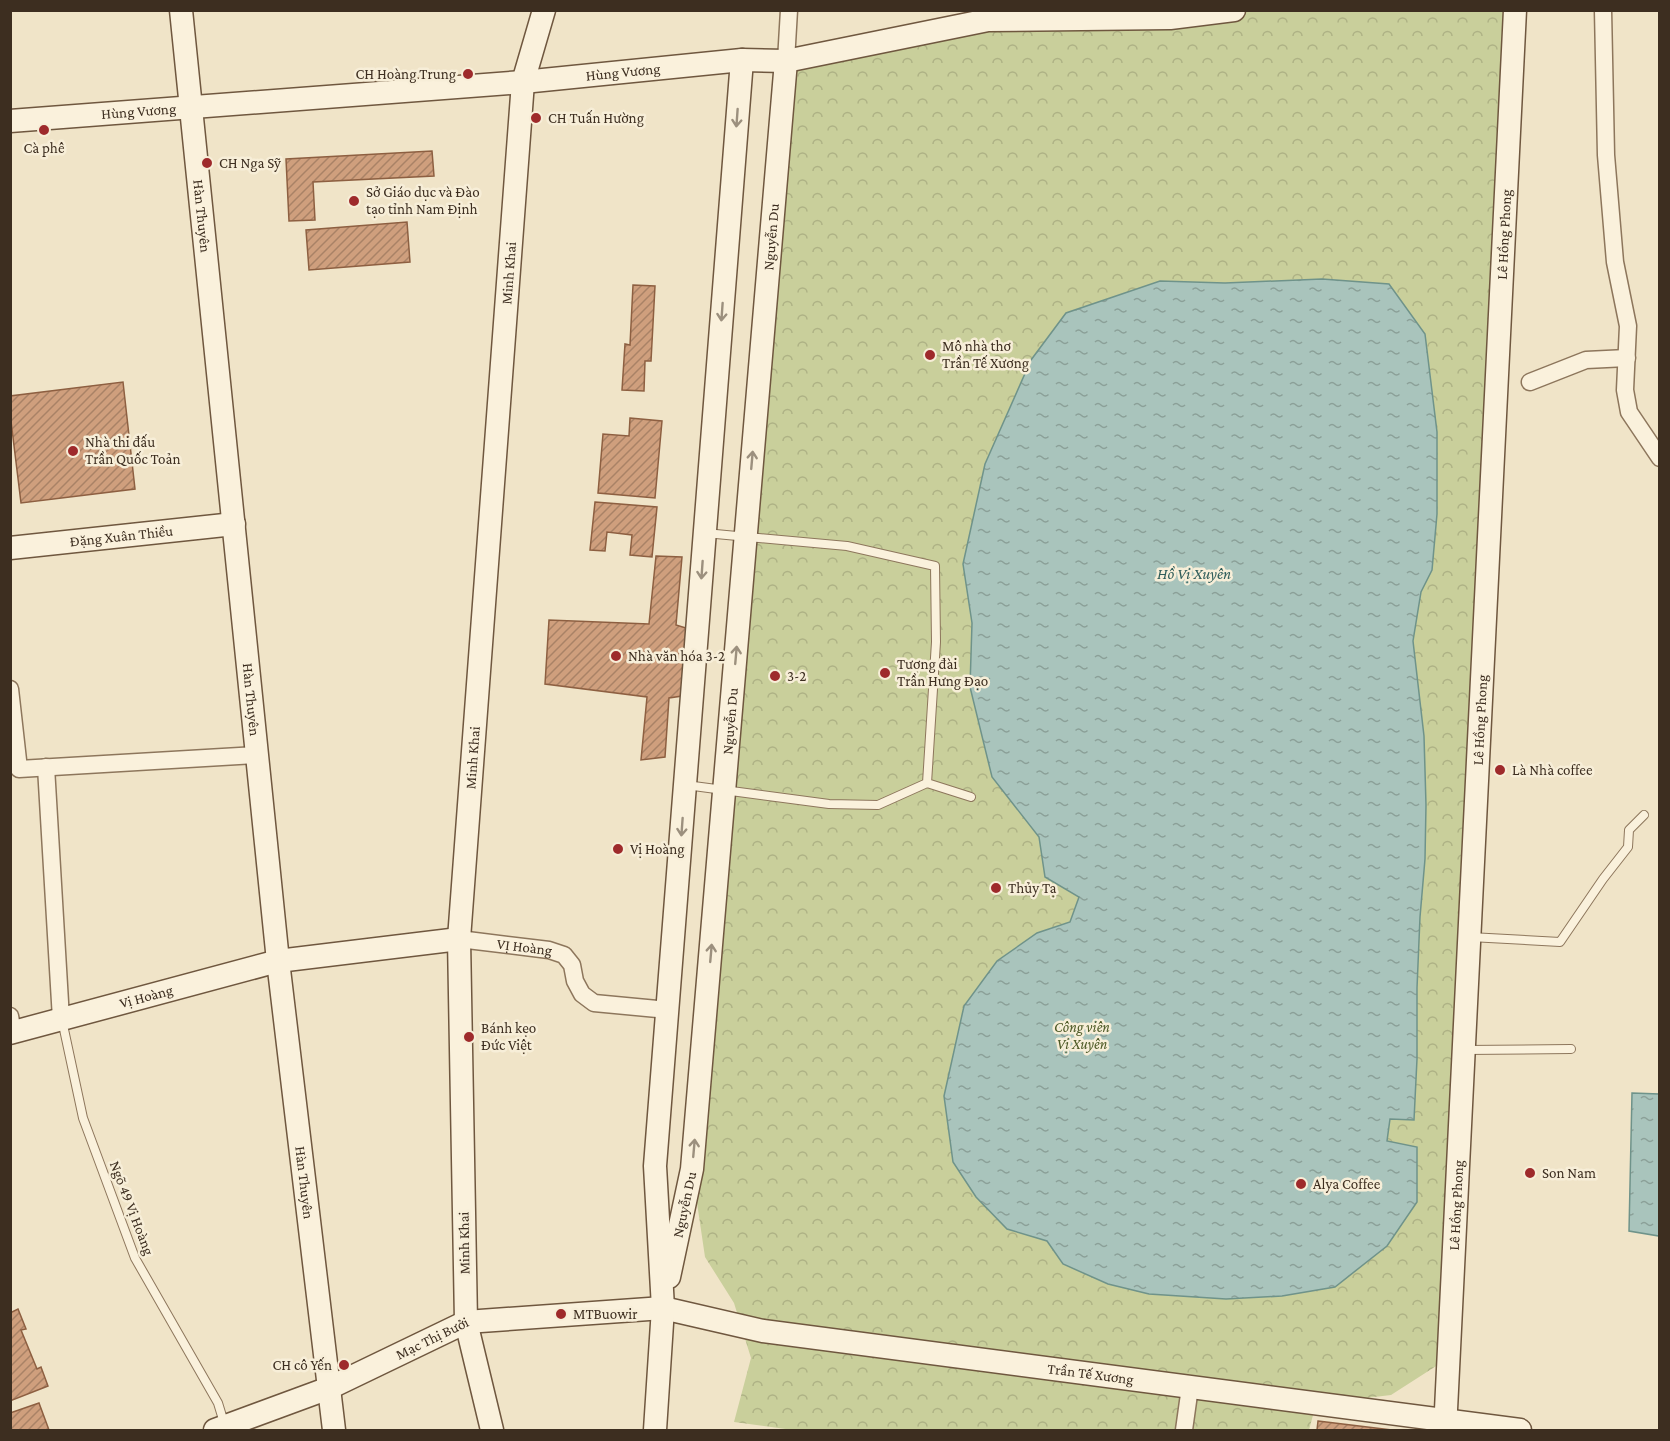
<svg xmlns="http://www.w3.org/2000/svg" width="1670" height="1441" font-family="'Crimson Pro',serif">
<defs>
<pattern id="forest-crowns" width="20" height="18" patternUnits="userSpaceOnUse" patternTransform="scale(1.5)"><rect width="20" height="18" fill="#c9cf9b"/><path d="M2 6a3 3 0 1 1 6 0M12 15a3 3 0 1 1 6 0" fill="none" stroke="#aeb285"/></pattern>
<pattern id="water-ripples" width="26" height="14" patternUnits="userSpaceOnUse" patternTransform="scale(1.5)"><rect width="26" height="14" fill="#a9c4bc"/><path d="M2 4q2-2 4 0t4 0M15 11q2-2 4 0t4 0" fill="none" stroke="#8ba098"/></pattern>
<pattern id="building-hatch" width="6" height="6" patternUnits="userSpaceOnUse" patternTransform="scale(1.5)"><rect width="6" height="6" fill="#cf9f7d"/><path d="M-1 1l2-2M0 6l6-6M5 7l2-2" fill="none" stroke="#a98266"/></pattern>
</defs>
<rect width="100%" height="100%" fill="#f0e4c8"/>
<!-- forest -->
<path fill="url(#forest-crowns)" d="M1234 10 1515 11 1444 1361 1391 1395 1316 1404 1309 1430H793L734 1422 751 1358 734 1303 705 1257 692 1169 786 61 988 20Z"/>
<!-- water -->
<path fill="url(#water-ripples)" stroke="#6f938a" stroke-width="1.5" d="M1322 279 1389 284 1425 334 1437 432V514L1432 570 1421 592 1413 641 1424 736 1426 805 1425 859 1420 917 1417 988V1059L1414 1120 1390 1119 1387 1141 1417 1147V1202L1387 1246 1335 1287 1282 1296 1226 1299 1149 1294 1108 1284 1063 1264 1047 1241 1007 1229 976 1197 953 1162 944 1096 964 1006 997 961 1037 933 1070 922 1079 897 1045 877 1039 837 992 777 970 687 972 623 963 564 985 464 1031 360 1066 313 1160 281 1225 283Z
M1632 1093 1659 1094V1236L1629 1231Z"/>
<!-- building -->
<path fill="url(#building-hatch)" stroke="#8d5f41" stroke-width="1.5" d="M432 151 434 176 313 182 315 220 289 221 286 159Z
M407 222 410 262 309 270 306 230Z
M633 285 655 286 651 361H645L644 391 622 390 625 344 630 345Z
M123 382 135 489 21 503 10 413V396Z
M630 418 662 421 655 498 598 493 603 434 629 436Z
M595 502 657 507 652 557 630 555 632 535 607 532 605 551 590 550Z
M656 556 682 557 676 625 686 628 682 696 669 698 665 757 641 760 647 697 545 684 549 620 649 624Z
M18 1309 26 1329 21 1330 37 1369 41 1367 48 1386 10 1401V1313Z
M39 1403 49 1430H10V1413Z
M1318 1421 1392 1430H1317Z"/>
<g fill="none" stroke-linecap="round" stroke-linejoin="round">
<defs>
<path id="lane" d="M927 783 971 797
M686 785 829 804 878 805 927 783 936 642 935 566 847 546 705 533
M1470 937 1560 942 1603 879 1628 847 1629 830 1644 815
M62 1020 83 1118 135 1258 218 1403 225 1426
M1464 1050 1571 1049"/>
<g id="street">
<path d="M1603 10 1606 155 1615 262 1628 326 1625 390 1629 412 1660 458"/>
<path d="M786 61 789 10"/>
<path d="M1530 382 1586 360 1627 358"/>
<path d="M10 689 19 769 257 755"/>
<path d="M46 767 61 1019"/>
<path id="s1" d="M459 939 549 950 564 955 572 965 575 981 582 994 594 1003 668 1010"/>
<path d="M10 1016 13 1032"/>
<path d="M1184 1430 1190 1387"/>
</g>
<g id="secondary">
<path id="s2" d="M181 10 278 961 334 1430"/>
<path id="s3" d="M10 121 523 82 742 60 786 61 988 20 1170 18 1234 10"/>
<path id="s4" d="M10 548 234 524"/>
<path id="s5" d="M10 1033 278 961 459 939"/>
<path id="s6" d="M669 1277 692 1169 786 61"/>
<path id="s7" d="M215 1430 329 1388 466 1322 663 1308 763 1331 1520 1430"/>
<path id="s8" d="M492 1430 466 1322 459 939 523 82 544 10"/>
<path d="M655 1430 663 1308 655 1166 742 60"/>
<path id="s9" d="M1445 1430 1515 10"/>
</g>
</defs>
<!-- lane casing -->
<use href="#lane" stroke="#8d765c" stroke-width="10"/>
<!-- street casing -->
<use href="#street" stroke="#8d765c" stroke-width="19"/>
<!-- secondary casing -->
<use href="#secondary" stroke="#6f573f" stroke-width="25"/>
<!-- lane -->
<use href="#lane" stroke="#faf1dc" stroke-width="8"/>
<!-- street -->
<use href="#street" stroke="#faf1dc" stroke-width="16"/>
<!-- secondary -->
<use href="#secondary" stroke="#faf1dc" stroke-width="22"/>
</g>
<!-- one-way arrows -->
<defs><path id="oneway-shaft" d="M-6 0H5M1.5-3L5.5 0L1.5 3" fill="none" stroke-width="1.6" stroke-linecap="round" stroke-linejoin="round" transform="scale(1.5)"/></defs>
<g stroke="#9c907e">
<use href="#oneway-shaft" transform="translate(737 118) rotate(94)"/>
<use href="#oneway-shaft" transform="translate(722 312) rotate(94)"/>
<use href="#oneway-shaft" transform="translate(752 460) rotate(-85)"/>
<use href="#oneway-shaft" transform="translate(702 570) rotate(94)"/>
<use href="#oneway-shaft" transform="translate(736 655) rotate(-85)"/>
<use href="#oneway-shaft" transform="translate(682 827) rotate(94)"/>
<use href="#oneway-shaft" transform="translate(711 953) rotate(-85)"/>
<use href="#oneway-shaft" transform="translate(694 1148) rotate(-85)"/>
</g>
<!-- markers -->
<g fill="#9e2a2b" stroke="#f7eed8" stroke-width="2">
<circle cx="468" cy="74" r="6"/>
<circle cx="536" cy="118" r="6"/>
<circle cx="44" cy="130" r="6"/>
<circle cx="207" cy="163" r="6"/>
<circle cx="354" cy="201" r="6"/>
<circle cx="930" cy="355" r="6"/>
<circle cx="73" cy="451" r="6"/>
<circle cx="616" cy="656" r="6"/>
<circle cx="885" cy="673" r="6"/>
<circle cx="775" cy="676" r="6"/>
<circle cx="1500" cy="770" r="6"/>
<circle cx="618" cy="849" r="6"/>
<circle cx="996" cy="888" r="6"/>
<circle cx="469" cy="1037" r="6"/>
<circle cx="1530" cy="1173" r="6"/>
<circle cx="1301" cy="1184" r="6"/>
<circle cx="561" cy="1314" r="6"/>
<circle cx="344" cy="1365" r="6"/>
</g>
<g text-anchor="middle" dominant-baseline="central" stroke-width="5" stroke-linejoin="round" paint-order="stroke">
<!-- street labels -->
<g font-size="15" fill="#3d2e20" stroke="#f7eed8">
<text stroke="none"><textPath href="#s3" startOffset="615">Hùng Vương</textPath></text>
<text stroke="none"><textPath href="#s3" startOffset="129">Hùng Vương</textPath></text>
<text stroke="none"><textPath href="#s2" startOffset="207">Hàn Thuyên</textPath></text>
<text stroke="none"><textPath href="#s9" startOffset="1197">Lê Hồng Phong</textPath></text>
<text stroke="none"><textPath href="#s6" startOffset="1046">Nguyễn Du</textPath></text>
<text stroke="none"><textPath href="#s8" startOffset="1162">Minh Khai</textPath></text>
<text stroke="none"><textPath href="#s4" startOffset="112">Đặng Xuân Thiều</textPath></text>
<text stroke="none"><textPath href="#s2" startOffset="693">Hàn Thuyên</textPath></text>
<text stroke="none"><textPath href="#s9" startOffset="711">Lê Hồng Phong</textPath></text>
<text stroke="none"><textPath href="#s6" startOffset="560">Nguyễn Du</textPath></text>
<text stroke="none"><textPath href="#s8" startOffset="676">Minh Khai</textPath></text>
<text stroke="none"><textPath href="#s1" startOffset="66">VỊ Hoàng</textPath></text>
<text stroke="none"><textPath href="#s5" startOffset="141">Vị Hoàng</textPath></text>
<text stroke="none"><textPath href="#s2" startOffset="1179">Hàn Thuyên</textPath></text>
<text stroke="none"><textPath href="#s6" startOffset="74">Nguyễn Du</textPath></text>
<text stroke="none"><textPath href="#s9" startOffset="225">Lê Hồng Phong</textPath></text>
<text transform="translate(132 1208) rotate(69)">Ngõ 49 Vị Hoàng</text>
<text transform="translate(464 1243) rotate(-91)">Minh Khai</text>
<text stroke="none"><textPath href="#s7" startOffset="236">Mạc Thị Bưởi</textPath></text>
<text stroke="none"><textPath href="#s7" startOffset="904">Trần Tế Xương</textPath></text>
</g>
<!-- poi labels -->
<g font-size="15" fill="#3d2e20" stroke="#f7eed8" text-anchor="start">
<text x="456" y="74" text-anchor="end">CH Hoàng Trung</text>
<text x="548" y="118">CH Tuấn Hường</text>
<text x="44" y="148" text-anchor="middle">Cà phê</text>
<text x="219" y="163">CH Nga Sỹ</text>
<text x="366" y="192">Sở Giáo dục và Đào<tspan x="366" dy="17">tạo tỉnh Nam Định</tspan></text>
<text x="942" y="346">Mộ nhà thơ<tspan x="942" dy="17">Trần Tế Xương</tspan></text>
<text x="85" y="442">Nhà thi đấu<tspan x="85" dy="17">Trần Quốc Toản</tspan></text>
<text x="628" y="656">Nhà văn hóa 3-2</text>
<text x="897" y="664">Tượng đài<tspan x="897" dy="17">Trần Hưng Đạo</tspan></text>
<text x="787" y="676">3-2</text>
<text x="1512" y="770">Là Nhà coffee</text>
<text x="630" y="849">Vị Hoàng</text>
<text x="1008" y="888">Thủy Tạ</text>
<text x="481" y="1028">Bánh kẹo<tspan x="481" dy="17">Đức Việt</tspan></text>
<text x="1542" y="1173">Son Nam</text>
<text x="1313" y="1184">Alya Coffee</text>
<text x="573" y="1314">MTBuowir</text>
<text x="332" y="1365" text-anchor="end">CH cô Yến</text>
</g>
<!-- park labels -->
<g font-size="15" font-style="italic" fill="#4d5a26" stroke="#f7eed8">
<text x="1082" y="1027">Công viên<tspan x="1082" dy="17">Vị Xuyên</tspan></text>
</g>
<!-- water labels -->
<g font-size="16" font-style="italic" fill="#2f5d5a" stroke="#f7eed8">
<text x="1194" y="573">Hồ Vị Xuyên</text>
</g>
</g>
<!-- border -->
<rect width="1670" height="1441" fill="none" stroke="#3d2e20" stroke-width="24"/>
</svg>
